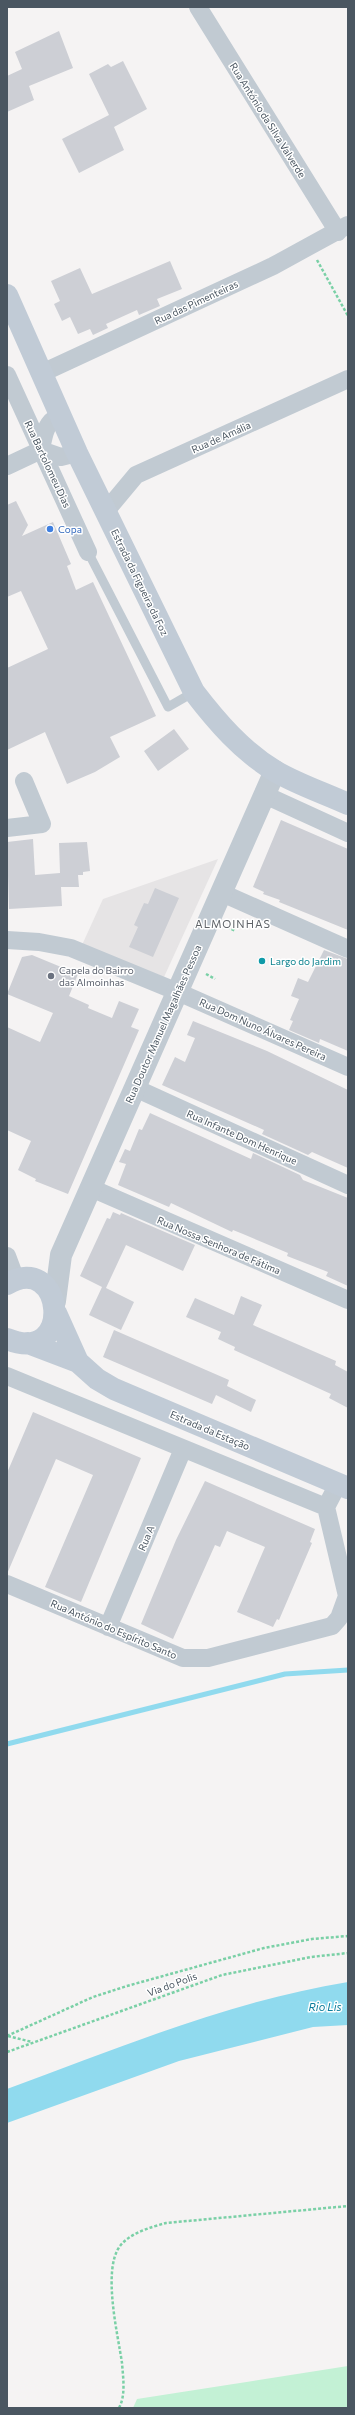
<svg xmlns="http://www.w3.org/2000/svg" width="355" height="2415" font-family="Commissioner,sans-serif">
<rect width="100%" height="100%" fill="#f5f3f3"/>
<!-- education -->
<path fill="#e6e4e5" d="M218 859 164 977 82 945 103 899Z"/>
<!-- green -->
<path fill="#c3f1d5" d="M348 2366V2408H133L137 2399Z"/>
<!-- water -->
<path fill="#90daee" d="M348 1982V2025L313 2027 179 2061 7 2123V2089C118 2048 231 2001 348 1982Z"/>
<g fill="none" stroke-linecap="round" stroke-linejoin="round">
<!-- stream -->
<path stroke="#90daee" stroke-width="5" d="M7 1744 285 1674 348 1670"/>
</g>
<!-- building -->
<path fill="#cdcfd5" d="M59 31 73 68 29 86 34 100 7 112V76L22 69 15 52Z
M123 61 147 109 114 127 124 150 79 173 62 139 109 115 89 74 108 64 111 67Z
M170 261 182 289 157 299 160 306 139 315 137 310 106 324 108 328 93 335 90 329 78 334 70 317 62 321 54 304 60 301 51 281 80 268 92 294Z
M16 501 28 525 22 536 53 522 71 564 67 566 76 590 93 582 156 716 110 737 120 757 95 772 67 784 45 732 7 750V668L48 649 21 591 7 597V505Z
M174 729 189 749 158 771 144 751Z
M281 820 348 849V930L279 902 280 900 263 894 264 892 253 887Z
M33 839 35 875 60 873 59 843 87 842 90 871 83 872V875H78L79 887H61L62 906 9 909 7 842Z
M155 888 179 898 153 957 129 947 138 927 134 925 144 903 148 904Z
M324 950 348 959V1051L320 1039 319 1043 289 1030 293 1021 290 1020 299 999 291 996 298 978 308 982Z
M32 955 78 974 69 996 89 1005 88 1008 112 1018 119 1001 139 1009 131 1027 139 1030 68 1194 35 1181 36 1179 18 1170 31 1141 7 1130V1027L40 1042 53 1013 7 994 22 957Z
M193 1021 267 1051 348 1090V1168L312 1152 308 1155 262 1134 264 1130 162 1085 175 1057 185 1062 195 1038 187 1035Z
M150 1113 251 1159 253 1153 300 1175 303 1180 348 1198V1286L326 1276 328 1272 287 1256 288 1253 243 1234 233 1230 232 1232 171 1203 169 1207 118 1185 126 1164 119 1162 125 1149 130 1151 139 1129 142 1130Z
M113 1212 120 1215 121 1213 195 1245 183 1271 126 1245 106 1288 134 1302 121 1330 89 1315 102 1287 80 1276 107 1218 110 1219Z
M241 1296 262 1305 253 1325 336 1361 335 1365 348 1372V1408L329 1398 331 1394 234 1350 235 1347 218 1339 221 1332 186 1317 195 1298 234 1315Z
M114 1330 229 1380 227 1386 256 1400 251 1412 216 1395 212 1404 103 1357Z
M33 1412 141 1458 81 1602 45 1587 93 1475 56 1459 7 1574V1473Z
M205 1481 315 1529 310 1542 312 1543 279 1620 277 1619 273 1627 237 1612 265 1547 227 1531 220 1547 215 1545 173 1639 141 1624 176 1540Z"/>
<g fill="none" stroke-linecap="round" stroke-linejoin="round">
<!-- path -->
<path stroke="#7ad0a6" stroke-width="2.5" stroke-dasharray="3 2" stroke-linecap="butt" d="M317 260 348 316
M227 927 236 931
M206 974 215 979
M7 2036 93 1997 127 1986 264 1948 312 1939 348 1936
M8 2036 32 2042
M7 2052 222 1975 311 1957 348 1953
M119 2408C126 2395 123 2377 122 2363 118 2335 102 2270 120 2246 130 2233 151 2227 166 2223L348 2206"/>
<!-- service -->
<path stroke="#c1cad2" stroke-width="9" d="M88 552 168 707 194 692"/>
<!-- minor -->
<path stroke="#c1cad2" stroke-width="18" d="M198 7 338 232
M42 373 273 266 348 225
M7 375 88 552
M41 450C44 434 45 423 60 415
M41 450 61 457 77 453
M7 466 41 450
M106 511 136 475 348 379
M265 795 348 833
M7 828 42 824 24 781
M222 893 348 949
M7 940 39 942 71 948 178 992 348 1067
M135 1088 348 1185
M91 1188 348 1300
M7 1256 16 1280
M7 1376 326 1507
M7 1584 183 1658H208L332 1626 339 1618 347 1596 326 1507 338 1484
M108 1627 183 1449"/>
<!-- tertiary -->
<path stroke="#c1cad2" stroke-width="22" d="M55 1301 61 1255 275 771"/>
<!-- secondary -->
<path stroke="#c1cbd6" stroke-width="22" d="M7 295 77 453 194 692C217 722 242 751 275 771 297 784 324 793 348 804
M7 1284C64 1250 76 1367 7 1339
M56 1313 78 1362 97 1379 114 1389 348 1488
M28 1343 78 1362"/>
</g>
<!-- markers -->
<circle fill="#3f7fe0" stroke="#fff" stroke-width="1.5" cx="50" cy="529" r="4"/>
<circle fill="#0f9aa8" stroke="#fff" stroke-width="1.5" cx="262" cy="961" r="4"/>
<circle fill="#6b7280" stroke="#fff" stroke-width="1.5" cx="51" cy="976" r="4"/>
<g text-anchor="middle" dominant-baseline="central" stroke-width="3" stroke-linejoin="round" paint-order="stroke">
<!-- street labels -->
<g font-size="10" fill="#4a5661" stroke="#fff">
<text transform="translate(268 120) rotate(58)">Rua António da Silva Valverde</text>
<text transform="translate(196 302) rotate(-25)">Rua das Pimenteiras</text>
<text transform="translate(221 437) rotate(-24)">Rua de Amália</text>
<text transform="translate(48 464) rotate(65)">Rua Bartolomeu Dias</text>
<text transform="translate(140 582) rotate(64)">Estrada da Figueira da Foz</text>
<text transform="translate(163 1024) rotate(-66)">Rua Doutor Manuel Magalhães Pessoa</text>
<text transform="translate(263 1029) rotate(24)">Rua Dom Nuno Álvares Pereira</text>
<text transform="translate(242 1137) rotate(24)">Rua Infante Dom Henrique</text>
<text transform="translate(219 1245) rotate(23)">Rua Nossa Senhora de Fátima</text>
<text transform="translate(210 1430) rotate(23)">Estrada da Estação</text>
<text transform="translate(146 1538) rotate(-67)">Rua A</text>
<text transform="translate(114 1629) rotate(23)">Rua António do Espírito Santo</text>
<text transform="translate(172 1984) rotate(-20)">Via do Polis</text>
</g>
<!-- shop labels -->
<g font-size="10" fill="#366cbe" stroke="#fff" text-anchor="start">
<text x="58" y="529">Copa</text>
</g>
<!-- culture labels -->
<g font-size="10" fill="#0d838f" stroke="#fff" text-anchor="start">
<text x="270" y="961">Largo do Jardim</text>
</g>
<!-- worship labels -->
<g font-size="10" fill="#5b616d" stroke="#fff" text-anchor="start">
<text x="59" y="970">Capela do Bairro<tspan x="59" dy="12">das Almoinhas</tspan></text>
</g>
<!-- neighbourhood labels -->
<g font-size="11" letter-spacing="1" fill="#5f6368" stroke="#fff">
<text x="233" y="923">ALMOINHAS</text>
</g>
<!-- water labels -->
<g font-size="11" font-style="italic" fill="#0c7c9b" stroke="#fff">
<text x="325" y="2006">Rio Lis</text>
</g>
</g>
<!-- border -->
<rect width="355" height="2415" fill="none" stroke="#4a5661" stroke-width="16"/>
</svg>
